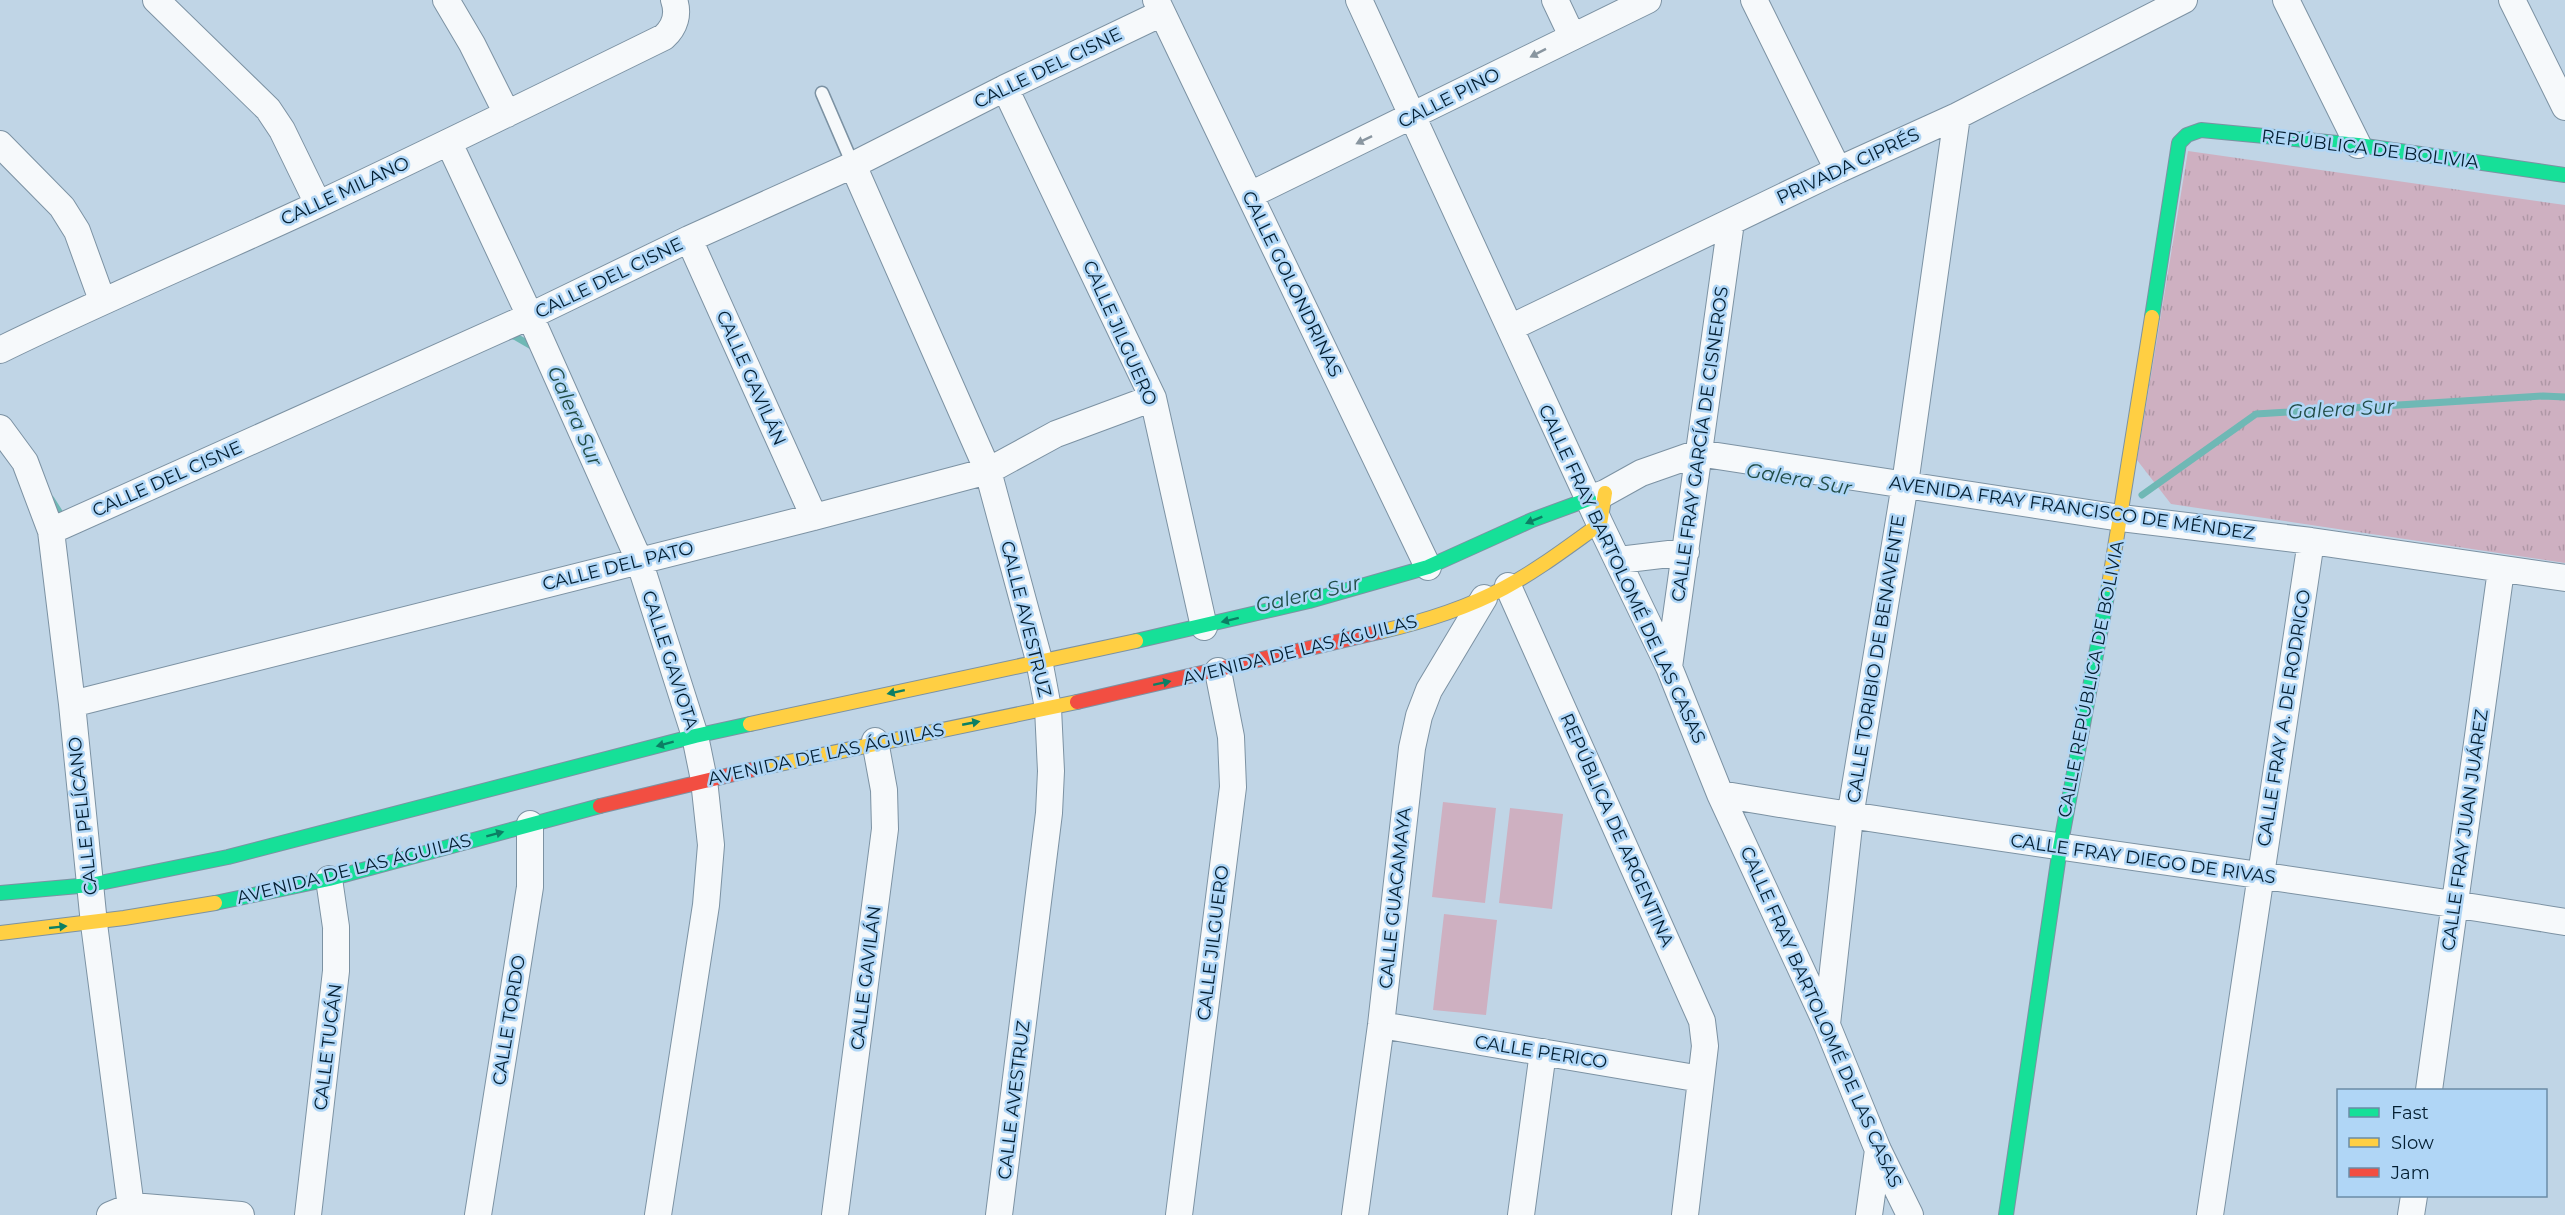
<svg xmlns="http://www.w3.org/2000/svg" width="2565" height="1215" font-family="Montserrat,sans-serif">
<defs>
<pattern id="park-tufts" width="24" height="20" patternUnits="userSpaceOnUse" patternTransform="scale(1.5)"><rect width="24" height="20" fill="#ceb0c1"/><path d="M3 7l-1-3M5 7V3M7 7l1-3M15 17l-1-3M17 17v-4M19 17l1-3" fill="none" stroke="#af97a6"/></pattern>
</defs>
<rect width="100%" height="100%" fill="#c0d5e6"/>
<!-- park -->
<path fill="url(#park-tufts)" d="M2188 151 2565 205V563L2171 504 2137 460Z"/>
<!-- garden -->
<path fill="#ceb0c1" d="M1443 802 1496 808 1485 903 1432 897Z
M1510 808 1563 814 1552 909 1499 903Z
M1444 914 1497 920 1486 1015 1433 1010Z"/>
<g fill="none" stroke-linecap="round" stroke-linejoin="round">
<!-- stream -->
<path stroke="#6fb8b5" stroke-width="7" d="M507 334 516 337 535 348
M2142 495 2256 414 2543 396 2565 397
M51 499 61 515H67"/>
<defs>
<path id="lane" d="M822 93 853 165"/>
<path id="street" d="M156 0 268 109 282 130 318 204
M446 0 472 44 507 114
M1156 0 1428 567
M1359 0 1600 524 1669 667 1720 794 1827 1025 1878 1150 1910 1215
M1555 0 1572 36
M1754 0 1838 170
M2286 0 2358 145
M2512 0 2565 107
M1005 88 1153 398 1204 627
M449 143 530 316 639 560 695 736 704 780 711 845 706 905 658 1215
M0 144 62 207 77 231 102 300
M853 165 988 471 1039 660 1048 708 1051 771 1049 813 999 1215
M1250 195 1648 0
M689 239 814 517
M1510 328 1838 170 1957 116 2184 0
M0 350C106 298 214 253 321 203 436 149 550 93 664 37 675 27 679 14 674 0
M0 428 25 462 51 531 72 704 94 924 132 1215
M1589 499 1605 493 1641 473 1698 453 2121 518 2311 541 2565 578
M51 531 530 316 689 239 853 165 1005 88 1162 13
M1619 560 1686 552
M1508 586 1702 1021 1705 1046 1685 1215
M1669 667 1731 222
M72 704 814 517 988 471 1056 434 1153 398
M1720 794C2001 842 2284 875 2565 922
M1827 1024 1850 817 1905 484 1957 116
M1381 1025 1701 1079
M2429 1090 2501 570
M110 1215 132 1206 241 1215
M308 1215 336 971V927L329 879
M478 1215 530 887V824
M835 1215 885 829 884 790 875 741
M1179 1215 1233 787 1231 737 1218 671
M1355 1215 1381 1025 1412 748 1419 716 1429 690 1484 598
M1521 1215 1543 1052
M1869 1215 1878 1150
M2210 1215 2311 541
M2411 1215 2414 1196"/>
<path id="fast" d="M2152 317 2179 143 2187 135 2201 130 2358 145 2565 175
M1136 641 1309 601 1428 567 1532 520 1589 499
M0 893 90 885 228 857 695 736 750 724
M215 903 329 879 600 806
M2006 1215 2060 848 2109 585"/>
<path id="slow" d="M2109 585 2152 317
M1379 632C1422 622 1465 609 1504 588 1538 570 1569 546 1600 524L1605 493
M750 724 1136 641
M755 769 1077 702
M0 933 124 918 215 903"/>
<path id="jam" d="M1077 702 1379 632
M600 806 755 769"/>
</defs>
<!-- lane casing -->
<use href="#lane" stroke="#7c92a3" stroke-width="15"/>
<!-- street casing -->
<use href="#street" stroke="#7c92a3" stroke-width="28"/>
<!-- fast casing -->
<use href="#fast" stroke="#7c92a3" stroke-width="16"/>
<!-- slow casing -->
<use href="#slow" stroke="#7c92a3" stroke-width="16"/>
<!-- jam casing -->
<use href="#jam" stroke="#7c92a3" stroke-width="16"/>
<!-- lane -->
<use href="#lane" stroke="#f6f9fb" stroke-width="12"/>
<!-- street -->
<use href="#street" stroke="#f6f9fb" stroke-width="26"/>
<!-- fast -->
<use href="#fast" stroke="#16e098" stroke-width="14"/>
<!-- slow -->
<use href="#slow" stroke="#ffcf43" stroke-width="14"/>
<!-- jam -->
<use href="#jam" stroke="#f24e42" stroke-width="14"/>
</g>
<!-- one-way arrows -->
<defs><path id="oneway-solid" d="M-6-.8H1V-3.2L6.5 0L1 3.2V.8H-6Z" transform="scale(1.5)"/></defs>
<g fill="#8996a0">
<use href="#oneway-solid" transform="translate(1538 53) rotate(153)"/>
<use href="#oneway-solid" transform="translate(1364 140) rotate(154)"/>
</g>
<g fill="#0c7f64">
<use href="#oneway-solid" transform="translate(1534 520) rotate(158)"/>
<use href="#oneway-solid" transform="translate(1230 620) rotate(166)"/>
<use href="#oneway-solid" transform="translate(1162 683) rotate(-12)"/>
<use href="#oneway-solid" transform="translate(896 692) rotate(168)"/>
<use href="#oneway-solid" transform="translate(971 723) rotate(-11)"/>
<use href="#oneway-solid" transform="translate(665 744) rotate(165)"/>
<use href="#oneway-solid" transform="translate(495 834) rotate(-15)"/>
<use href="#oneway-solid" transform="translate(58 927) rotate(-6)"/>
</g>
<g text-anchor="middle" dominant-baseline="central" stroke-width="5" stroke-linejoin="round" paint-order="stroke">
<!-- street labels -->
<g font-size="18" fill="#031e31" stroke="#b0d6f6">
<text transform="translate(1048 68) rotate(-26)">CALLE DEL CISNE</text>
<text transform="translate(1449 98) rotate(-27)">CALLE PINO</text>
<text transform="translate(2370 149) rotate(7)">REPÚBLICA DE BOLIVIA</text>
<text transform="translate(1848 166) rotate(-25)">PRIVADA CIPRÉS</text>
<text transform="translate(345 191) rotate(-25)">CALLE MILANO</text>
<text transform="translate(609 278) rotate(-26)">CALLE DEL CISNE</text>
<text transform="translate(1292 284) rotate(64)">CALLE GOLONDRINAS</text>
<text transform="translate(1120 333) rotate(66)">CALLE JILGUERO</text>
<text transform="translate(751 378) rotate(66)">CALLE GAVILÁN</text>
<text transform="translate(1700 444) rotate(-82)">CALLE FRAY GARCÍA DE CISNEROS</text>
<text transform="translate(167 479) rotate(-24)">CALLE DEL CISNE</text>
<text transform="translate(2072 508) rotate(8)">AVENIDA FRAY FRANCISCO DE MÉNDEZ</text>
<text transform="translate(618 566) rotate(-14)">CALLE DEL PATO</text>
<text transform="translate(1622 574) rotate(65)">CALLE FRAY BARTOLOMÉ DE LAS CASAS</text>
<text transform="translate(1026 619) rotate(76)">CALLE AVESTRUZ</text>
<text transform="translate(1300 650) rotate(-14)">AVENIDA DE LAS ÁGUILAS</text>
<text transform="translate(1876 659) rotate(-81)">CALLE TORIBIO DE BENAVENTE</text>
<text transform="translate(670 660) rotate(72)">CALLE GAVIOTA</text>
<text transform="translate(2091 679) rotate(-79)">CALLE REPÚBLICA DE BOLIVIA</text>
<text transform="translate(2284 718) rotate(-81)">CALLE FRAY A. DE RODRIGO</text>
<text transform="translate(826 754) rotate(-12)">AVENIDA DE LAS ÁGUILAS</text>
<text transform="translate(83 816) rotate(-96)">CALLE PELÍCANO</text>
<text transform="translate(1617 830) rotate(66)">REPÚBLICA DE ARGENTINA</text>
<text transform="translate(2465 830) rotate(-82)">CALLE FRAY JUAN JUÁREZ</text>
<text transform="translate(2143 859) rotate(8)">CALLE FRAY DIEGO DE RIVAS</text>
<text transform="translate(354 869) rotate(-14)">AVENIDA DE LAS ÁGUILAS</text>
<text transform="translate(1395 898) rotate(-84)">CALLE GUACAMAYA</text>
<text transform="translate(1213 943) rotate(-83)">CALLE JILGUERO</text>
<text transform="translate(866 978) rotate(-83)">CALLE GAVILÁN</text>
<text transform="translate(1821 1017) rotate(66)">CALLE FRAY BARTOLOMÉ DE LAS CASAS</text>
<text transform="translate(509 1020) rotate(-81)">CALLE TORDO</text>
<text transform="translate(328 1047) rotate(-83)">CALLE TUCÁN</text>
<text transform="translate(1541 1052) rotate(9)">CALLE PERICO</text>
<text transform="translate(1014 1100) rotate(-83)">CALLE AVESTRUZ</text>
</g>
<!-- water labels -->
<g font-size="20" font-style="italic" fill="#214c46" stroke="#b0d6f6">
<text transform="translate(2341 409) rotate(-3)">Galera Sur</text>
<text transform="translate(575 416) rotate(66)">Galera Sur</text>
<text transform="translate(1799 479) rotate(10)">Galera Sur</text>
<text transform="translate(1308 594) rotate(-13)">Galera Sur</text>
</g>
</g>
<!-- legend -->
<rect x="2337" y="1089" width="210" height="108" fill="#b0d6f6" stroke="#6b8ca7" stroke-width="1.5"/>
<rect x="2349" y="1108" width="30" height="9" fill="#16e098" stroke="#6b8ca7" stroke-width="1.5"/>
<text x="2391" y="1119" font-size="18" fill="#031e31">Fast</text>
<rect x="2349" y="1138" width="30" height="9" fill="#ffcf43" stroke="#6b8ca7" stroke-width="1.5"/>
<text x="2391" y="1149" font-size="18" fill="#031e31">Slow</text>
<rect x="2349" y="1168" width="30" height="9" fill="#f24e42" stroke="#6b8ca7" stroke-width="1.5"/>
<text x="2391" y="1179" font-size="18" fill="#031e31">Jam</text>
</svg>
